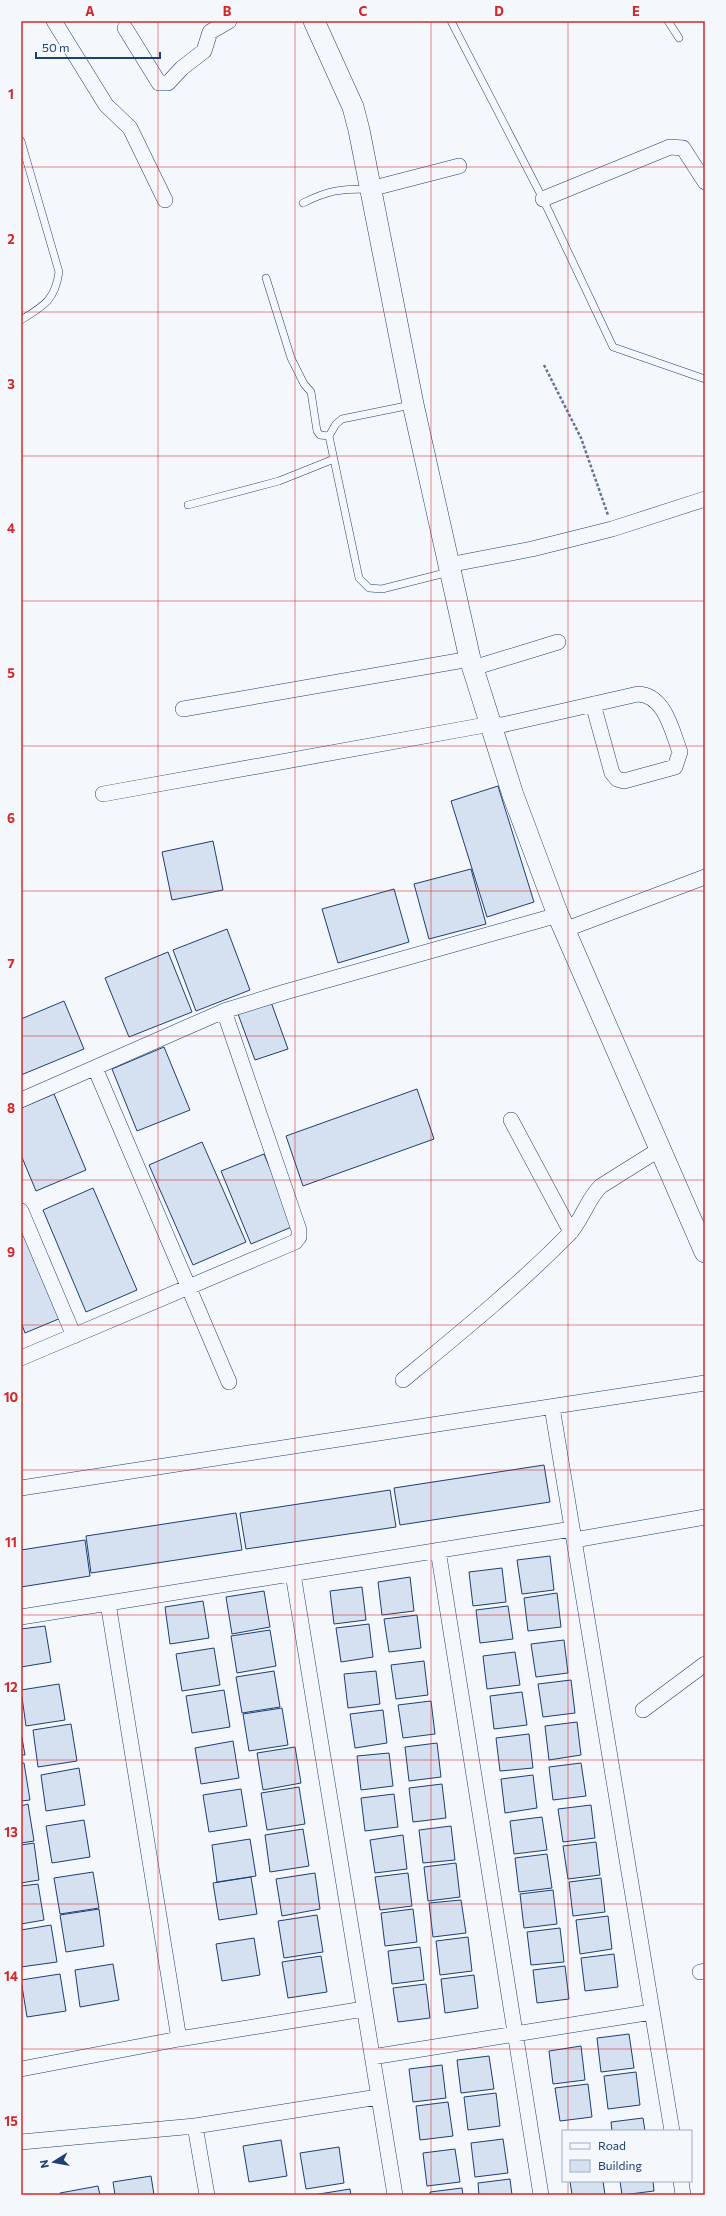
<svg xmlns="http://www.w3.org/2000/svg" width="726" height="2216" font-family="Commissioner,sans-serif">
<rect width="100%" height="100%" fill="#f4f7fb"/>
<!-- building -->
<path fill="#d5e0f0" stroke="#1d3f73" d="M498 786 534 902 487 917 451 801Z
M213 841 223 890 172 900 162 852Z
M471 869 486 924 429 939 414 884Z
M394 889 409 942 338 963 322 909Z
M227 929 250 990 196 1011 173 950Z
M168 952 192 1012 129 1037 105 978Z
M64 1001 84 1049 21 1075V1019Z
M271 1002 288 1049 255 1060 238 1014Z
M164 1047 190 1110 137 1131 112 1069Z
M417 1089 434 1139 303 1186 286 1136Z
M54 1094 86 1170 36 1191 21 1155V1108Z
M202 1142 246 1242 193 1265 149 1165Z
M264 1154 294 1226 251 1244 221 1171Z
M93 1188 137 1290 86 1312 43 1210Z
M21 1221 61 1318 25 1333 21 1322Z
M544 1465 550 1502 400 1525 394 1488Z
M390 1490 396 1527 246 1549 240 1513Z
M236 1513 242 1550 91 1573 86 1536Z
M85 1540 90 1576 21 1587V1550Z
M550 1556 554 1590 522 1594 517 1560Z
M502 1568 506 1602 473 1606 469 1572Z
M410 1577 414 1611 382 1615 378 1582Z
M362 1587 366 1620 334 1624 330 1591Z
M264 1591 270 1627 232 1634 226 1597Z
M557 1593 561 1627 528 1631 524 1598Z
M203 1601 209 1638 170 1644 165 1607Z
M508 1606 513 1639 480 1643 476 1610Z
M417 1615 421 1648 389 1652 384 1619Z
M369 1624 373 1657 341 1662 336 1628Z
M45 1626 51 1662 21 1667V1629Z
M270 1630 276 1666 237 1673 231 1636Z
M564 1640 568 1673 536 1677 531 1644Z
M214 1648 220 1685 182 1691 176 1654Z
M515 1652 520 1685 487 1689 483 1656Z
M424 1661 428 1695 396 1699 391 1665Z
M274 1671 280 1707 242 1713 236 1677Z
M376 1671 380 1704 348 1708 344 1674Z
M571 1680 575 1713 543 1717 538 1684Z
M59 1684 65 1720 26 1726 21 1690Z
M224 1690 230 1727 192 1733 186 1696Z
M522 1692 527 1725 494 1729 490 1696Z
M431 1701 435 1734 403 1738 398 1705Z
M282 1708 288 1745 249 1751 243 1714Z
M383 1710 387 1743 355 1748 350 1714Z
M577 1722 581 1755 549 1760 545 1726Z
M71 1724 77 1761 38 1767 33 1730Z
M21 1732 25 1755H21Z
M529 1734 533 1768 500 1771 496 1738Z
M233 1741 239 1778 201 1784 195 1748Z
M437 1743 441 1777 409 1781 405 1747Z
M295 1747 301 1783 263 1790 257 1753Z
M389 1753 393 1786 361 1790 357 1756Z
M21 1763H24L30 1800 21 1801Z
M581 1763 586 1796 553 1800 549 1767Z
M79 1768 85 1805 46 1811 41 1775Z
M533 1775 537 1808 505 1813 501 1779Z
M442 1784 446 1818 413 1822 409 1788Z
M299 1787 305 1824 267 1830 261 1793Z
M241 1789 247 1826 209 1832 203 1795Z
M394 1794 398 1827 365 1831 361 1798Z
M28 1804 34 1841 21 1843V1806Z
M591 1805 595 1838 563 1842 558 1809Z
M542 1817 547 1850 514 1854 510 1821Z
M84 1820 90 1857 52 1863 46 1826Z
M451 1826 455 1860 423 1863 419 1830Z
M303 1829 309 1866 270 1872 265 1835Z
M403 1835 407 1869 375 1873 370 1840Z
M250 1839 256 1876 217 1882 212 1845Z
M596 1842 600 1875 568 1879 563 1846Z
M34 1843 39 1880 21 1883V1845Z
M547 1854 552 1888 519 1892 515 1858Z
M456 1863 460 1897 428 1901 424 1867Z
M93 1872 99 1908 60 1914 54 1878Z
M315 1873 320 1909 282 1916 276 1879Z
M408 1873 412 1906 380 1910 375 1877Z
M251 1877 257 1914 219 1920 213 1883Z
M601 1878 605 1912 573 1916 569 1882Z
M38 1884 44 1920 21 1924V1886Z
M553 1890 557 1924 524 1928 520 1894Z
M461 1900 466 1933 433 1937 429 1903Z
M99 1909 104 1946 66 1952 60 1915Z
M413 1909 417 1942 385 1946 381 1913Z
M317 1915 323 1952 284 1958 278 1921Z
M608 1916 612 1949 580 1954 576 1920Z
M51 1925 57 1962 21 1967V1930Z
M560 1928 564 1962 531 1965 527 1932Z
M468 1937 472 1971 440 1975 436 1941Z
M254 1938 260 1975 222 1981 216 1944Z
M420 1947 424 1980 392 1984 388 1951Z
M614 1954 618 1987 585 1991 581 1958Z
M321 1956 327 1992 288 1998 282 1962Z
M113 1964 119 2000 80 2007 75 1970Z
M565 1966 569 1999 537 2003 533 1970Z
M60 1974 66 2011 27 2017 21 1980Z
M474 1975 478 2008 445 2013 441 1979Z
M426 1984 430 2018 398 2022 393 1988Z
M629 2034 634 2068 601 2072 597 2038Z
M581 2046 585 2080 553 2084 549 2051Z
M489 2056 494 2089 461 2093 457 2060Z
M442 2065 446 2098 413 2102 409 2069Z
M636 2072 640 2105 608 2109 604 2076Z
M588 2084 592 2117 560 2121 555 2088Z
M496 2093 500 2126 468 2130 464 2097Z
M448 2102 453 2136 420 2140 416 2106Z
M643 2118 645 2131H612L611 2122Z
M503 2139 508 2173 475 2177 471 2143Z
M281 2140 287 2176 249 2182 243 2146Z
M339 2147 344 2183 306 2189 300 2153Z
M455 2149 460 2182 427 2186 423 2153Z
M151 2176 154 2195H115L113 2182Z
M510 2179 512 2195H479L478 2183Z
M570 2181H603L605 2195H572Z
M620 2181H653L654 2191 622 2195Z
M98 2186 100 2195H60V2193Z
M462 2188 463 2195H430V2192Z
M350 2189 351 2195H313Z"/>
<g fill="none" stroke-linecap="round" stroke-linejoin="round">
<defs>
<path id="lane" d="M451 21 543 199 613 347 705 379
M668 21 679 38
M21 141 59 272C55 300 44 306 21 320
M303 203C329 190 340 189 368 189
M266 278 291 358 304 384 311 392 317 431 320 435 329 436
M411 405 342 419 336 424 329 436 359 578 369 588 382 589 449 572
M188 505 279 481 334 459"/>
<path id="street" d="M54 21 106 105 130 128 165 200
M125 28 159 83H168L182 68 204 51 210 32 229 21
M370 189 459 166
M543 199 670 147 683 148 705 182
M448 565 532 549 612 529 705 499
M473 668 558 642
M183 709 470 659
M103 794 491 724 502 725 638 694C665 695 672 731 680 752L675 767 624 781 617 779 612 773 593 704
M564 930 705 877
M95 1068 229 1382
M21 1100 224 1011 285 992 558 915
M511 1120 571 1232
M21 1211 74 1336
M21 1358 295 1242 299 1237V1230L224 1011
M403 1380C460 1333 518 1286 569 1234 583 1219 587 1199 601 1186L660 1149
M552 1407 672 2131
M21 1488 705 1383
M574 1540 705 1517
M438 1550 541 2195
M293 1574 395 2195
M108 1603 179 2039
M21 1617 572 1529
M643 1710 705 1664
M700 1972 705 1971
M372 2057 652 2012
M21 2069 179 2039 364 2009
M195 2126 207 2195
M21 2142 195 2126 378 2097
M681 2181 683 2195"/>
<path id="secondary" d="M314 21 353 107 359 130 413 404 470 659 513 795 558 915 705 1252"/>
</defs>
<!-- lane casing -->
<use href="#lane" stroke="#1d3f73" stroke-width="8"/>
<!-- street casing -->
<use href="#street" stroke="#1d3f73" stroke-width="16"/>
<!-- secondary casing -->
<use href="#secondary" stroke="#1d3f73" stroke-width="22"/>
<!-- path -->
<path stroke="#5e769c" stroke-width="2.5" stroke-dasharray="3 2" stroke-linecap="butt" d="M544 365 581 438 608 515"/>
<!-- lane -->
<use href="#lane" stroke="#f4f7fb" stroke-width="7"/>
<!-- street -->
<use href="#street" stroke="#f4f7fb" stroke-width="15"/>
<!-- secondary -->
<use href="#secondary" stroke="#f4f7fb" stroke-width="21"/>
</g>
<!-- grid -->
<path fill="none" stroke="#d62828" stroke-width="1" stroke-opacity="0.55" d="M158 21V2195M295 21V2195M431 21V2195M568 21V2131M21 167H705M21 312H705M21 456H705M21 601H705M21 746H705M21 891H705M21 1036H705M21 1180H705M21 1325H705M21 1470H705M21 1615H705M21 1760H705M21 1904H705M21 2049H705M568 2181V2195"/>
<!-- border -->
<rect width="726" height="2216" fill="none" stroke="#f4f7fb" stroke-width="44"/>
<!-- legend -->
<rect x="562" y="2130" width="130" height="52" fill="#f4f7fb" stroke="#9eadc5"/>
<rect x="570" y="2143" width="20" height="6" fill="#f4f7fb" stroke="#9eadc5"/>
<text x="598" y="2150" font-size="12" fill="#1d3f73">Road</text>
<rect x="570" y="2160" width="20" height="12" fill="#d5e0f0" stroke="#9eadc5"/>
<text x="598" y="2170" font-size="12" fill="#1d3f73">Building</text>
<!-- north arrow -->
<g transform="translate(54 2162) rotate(259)" stroke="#f4f7fb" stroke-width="3" paint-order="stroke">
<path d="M0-3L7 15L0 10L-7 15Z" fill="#1d3f73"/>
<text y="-6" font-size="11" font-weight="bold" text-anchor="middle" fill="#1d3f73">N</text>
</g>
<!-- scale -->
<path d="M36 52v6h124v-6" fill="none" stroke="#1d3f73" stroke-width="2"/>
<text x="42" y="52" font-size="12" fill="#1d3f73" stroke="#f4f7fb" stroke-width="3" paint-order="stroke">50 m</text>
<rect x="22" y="22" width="682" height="2172" fill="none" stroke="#d62828" stroke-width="1.5"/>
<g font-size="13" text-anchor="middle" font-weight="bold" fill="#d62828">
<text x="90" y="16">A</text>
<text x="227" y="16">B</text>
<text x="363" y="16">C</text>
<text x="499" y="16">D</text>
<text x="636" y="16">E</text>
<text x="11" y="99">1</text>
<text x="11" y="244">2</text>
<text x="11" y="389">3</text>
<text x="11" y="533">4</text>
<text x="11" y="678">5</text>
<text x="11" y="823">6</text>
<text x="11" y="968">7</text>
<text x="11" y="1113">8</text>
<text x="11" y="1257">9</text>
<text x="11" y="1402">10</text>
<text x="11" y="1547">11</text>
<text x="11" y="1692">12</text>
<text x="11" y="1837">13</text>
<text x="11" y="1981">14</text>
<text x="11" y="2126">15</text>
</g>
</svg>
